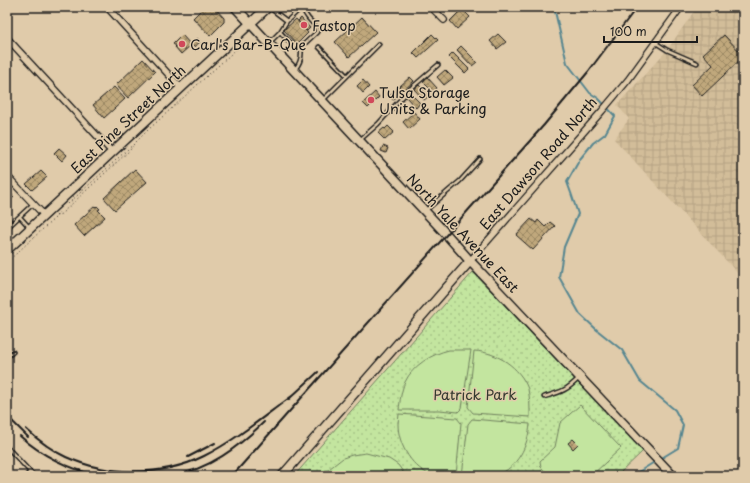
<svg xmlns="http://www.w3.org/2000/svg" width="750" height="483" font-family="'Playpen Sans',sans-serif">
<defs>
<pattern id="industrial-grid" width="8" height="8" patternUnits="userSpaceOnUse"><rect width="8" height="8" fill="#d2bd99"/><path d="M0 4h8M4 0v8" fill="none" stroke="#b4a283"/></pattern>
<pattern id="grass-dots" width="8" height="8" patternUnits="userSpaceOnUse"><rect width="8" height="8" fill="#c3e59f"/><path d="M2 2h.1M6 6h.1" fill="none" stroke="#a7c488" stroke-width="1.8" stroke-linecap="round"/></pattern>
<pattern id="building-cross-hatch" width="8" height="8" patternUnits="userSpaceOnUse"><rect width="8" height="8" fill="#c0a87b"/><path d="M0 0l8 8M0 8l8-8" fill="none" stroke="#9b8864"/></pattern>
</defs>
<rect width="100%" height="100%" fill="#e0cbaa"/>
<filter id="ink" filterUnits="userSpaceOnUse"><feTurbulence type="fractalNoise" baseFrequency=".025" numOctaves="2"/><feDisplacementMap in="SourceGraphic" scale="8" xChannelSelector="R" yChannelSelector="G"/><feConvolveMatrix kernelMatrix="1 2 1 2 8 2 1 2 1" color-interpolation-filters="sRGB"/></filter>
<g filter="url(#ink)">
<!-- industrial -->
<path fill="url(#industrial-grid)" d="M697 7H743V279L614 139 629 119 617 105 667 50Z"/>
<!-- grass -->
<path fill="url(#grass-dots)" stroke="#70805e" d="M473 272 643 451 619 474 610 476H294Z"/>
<!-- pitch -->
<path fill="#c3e59f" stroke="#70805e" d="M449 350H471L462 408 458 412 440 410H399C400 401 401 391 405 382 413 365 432 354 449 350Z
M474 351C497 352 520 367 528 389 530 398 530 408 530 417L473 413 468 407Z
M580 405 621 448 591 476H549L541 467 540 461 555 447 560 423Z
M399 414 457 418 461 423 456 476C449 476 440 477 434 476 413 470 398 445 398 424 398 421 399 417 399 414Z
M472 419 530 424C528 446 518 467 496 476H462L468 424Z
M366 453 389 459 398 465 406 476H320L343 458 352 455Z"/>
<g fill="none" stroke-linecap="round" stroke-linejoin="round">
<!-- stream -->
<path stroke="#578690" stroke-width="2" d="M554 7 567 63 590 93 598 98 615 116 605 134 593 143 580 159 567 182 571 193 578 214 564 247 559 277 580 314 597 330 622 350 640 381 675 410 683 425 678 448 660 459
M628 476 640 471 656 461"/>
</g>
<!-- building -->
<path fill="url(#building-cross-hatch)" stroke="#1c1c1c" d="M204 7H214L224 18V22L210 36 193 18Z
M462 9 470 17 457 29 450 21Z
M362 17 376 32 349 57 335 42Z
M301 18 310 28 307 31 298 21Z
M296 19 308 33 297 44 284 30Z
M432 34 438 40 418 58 413 53Z
M498 34 506 42 497 49 490 41Z
M182 35 191 45 181 54 175 47 176 46 173 44Z
M724 35 743 55V57L702 96 692 85 713 65 703 54Z
M197 38 200 42 194 47 191 44Z
M461 46 477 62 472 66 457 50Z
M453 53 469 69 465 73 449 57Z
M143 59 155 72 128 98 116 85Z
M445 70 453 78 444 85 437 77Z
M410 77 414 81 393 100 389 96Z
M427 77 437 88 433 92 423 82Z
M363 80 369 87 363 93 357 86Z
M419 85 429 96 424 100 414 89Z
M114 87 125 99 104 118 93 105Z
M375 92 379 97 368 108 363 103Z
M410 93 420 103 416 108 406 97Z
M414 112 420 119 409 129 403 122Z
M388 126 394 132 385 140 378 133 384 128 385 129Z
M383 146 388 148 386 153 381 151Z
M59 148 67 155 62 161 54 153Z
M135 169 147 182 115 210 104 198Z
M41 171 47 177 32 190 26 184Z
M7 190 14 197 7 203Z
M95 206 96 207 97 206 100 209 98 210 105 217 84 236 74 225Z
M7 214 13 221 7 227Z
M531 219 536 223 538 220 545 227 550 222 555 226 533 250 516 235Z
M573 439 578 444 573 449 568 443Z"/>
<g fill="none" stroke-linecap="round" stroke-linejoin="round">
<defs>
<path id="lane" d="M270 8 287 21
M280 32 287 21 302 7
M270 42 280 32 295 48 299 49 316 33C317 32 318 31 317 30 317 24 304 19 303 7
M656 43 667 50 697 63
M319 47 347 76
M295 69C301 63 302 56 301 48
M324 99 379 44
M361 139 378 124 409 90 438 65
M425 211 460 181 480 159
M20 217 30 228
M7 228 33 204
M7 357 13 352
M544 397C560 392 566 391 578 379
M7 447 34 476
M26 476 30 472"/>
<path id="street" d="M107 7 181 88
M431 7 444 20
M7 38 112 152
M7 176 44 215
M470 261 602 111 628 80 681 7"/>
<path id="secondary" d="M235 7 447 235 470 261 673 476
M7 250 268 7
M282 476 470 261"/>
</defs>
<!-- lane casing -->
<use href="#lane" stroke="#1c1c1c" stroke-width="5.5"/>
<!-- street casing -->
<use href="#street" stroke="#1c1c1c" stroke-width="8"/>
<!-- secondary casing -->
<use href="#secondary" stroke="#1c1c1c" stroke-width="11"/>
<!-- path -->
<path stroke="#1c1c1c" stroke-width="1" stroke-dasharray="1 3" stroke-linecap="butt" d="M68 204 128 149 133 145 148 130 243 43 249 41
M56 216 61 214 130 150 133 146
M7 262 56 217 59 212"/>
<!-- lane -->
<use href="#lane" stroke="#e0cbaa" stroke-width="2.5"/>
<!-- street -->
<use href="#street" stroke="#e0cbaa" stroke-width="5.5"/>
<!-- secondary -->
<use href="#secondary" stroke="#e0cbaa" stroke-width="8"/>
<!-- rail -->
<path stroke="#1c1c1c" stroke-width="2" d="M289 399 318 372
M7 416 28 437
M26 429C38 440 51 450 66 457 108 476 162 477 204 456 236 440 264 416 292 396
M20 436C42 456 70 469 99 476
M188 457 215 443
M172 476C210 469 237 448 264 422
M232 476 544 125 588 72 637 7"/>
</g>
</g>
<!-- markers -->
<g fill="#d1495b" stroke="#e0cbaa" stroke-width="1.5">
<circle cx="304" cy="25" r="4"/>
<circle cx="182" cy="44" r="4"/>
<circle cx="371" cy="100" r="4"/>
</g>
<g text-anchor="middle" dominant-baseline="central" stroke-width="3" stroke-linejoin="round" paint-order="stroke">
<!-- poi labels -->
<g font-size="14" fill="#1c1c1c" stroke="#e0cbaa" text-anchor="start">
<text x="312" y="25">Fastop</text>
<text x="190" y="44">Carl's Bar-B-Que</text>
<text x="379" y="92">Tulsa Storage<tspan x="379" dy="16">Units &amp; Parking</tspan></text>
</g>
<!-- street labels -->
<g font-size="14" fill="#1c1c1c" stroke="#e0cbaa">
<text transform="translate(128 119) rotate(-43)">East Pine Street North</text>
<text transform="translate(538 163) rotate(-49)">East Dawson Road North</text>
<text transform="translate(463 233) rotate(47)">North Yale Avenue East</text>
</g>
<!-- park labels -->
<g font-size="14" fill="#353a30" stroke="#e0cbaa">
<text x="475" y="394">Patrick Park</text>
</g>
</g>
<!-- margin -->
<rect width="750" height="483" fill="none" stroke="#e0cbaa" stroke-width="24"/>
<rect x="12" y="12" width="726" height="459" fill="none" stroke="#1c1c1c" stroke-width="1.5" filter="url(#ink)"/>
<!-- scale -->
<path d="M604 36v6h93v-6" fill="none" stroke="#1c1c1c" stroke-width="2"/>
<text x="610" y="36" font-size="12" fill="#1c1c1c" stroke="#e0cbaa" stroke-width="3" paint-order="stroke">100 m</text>
</svg>
